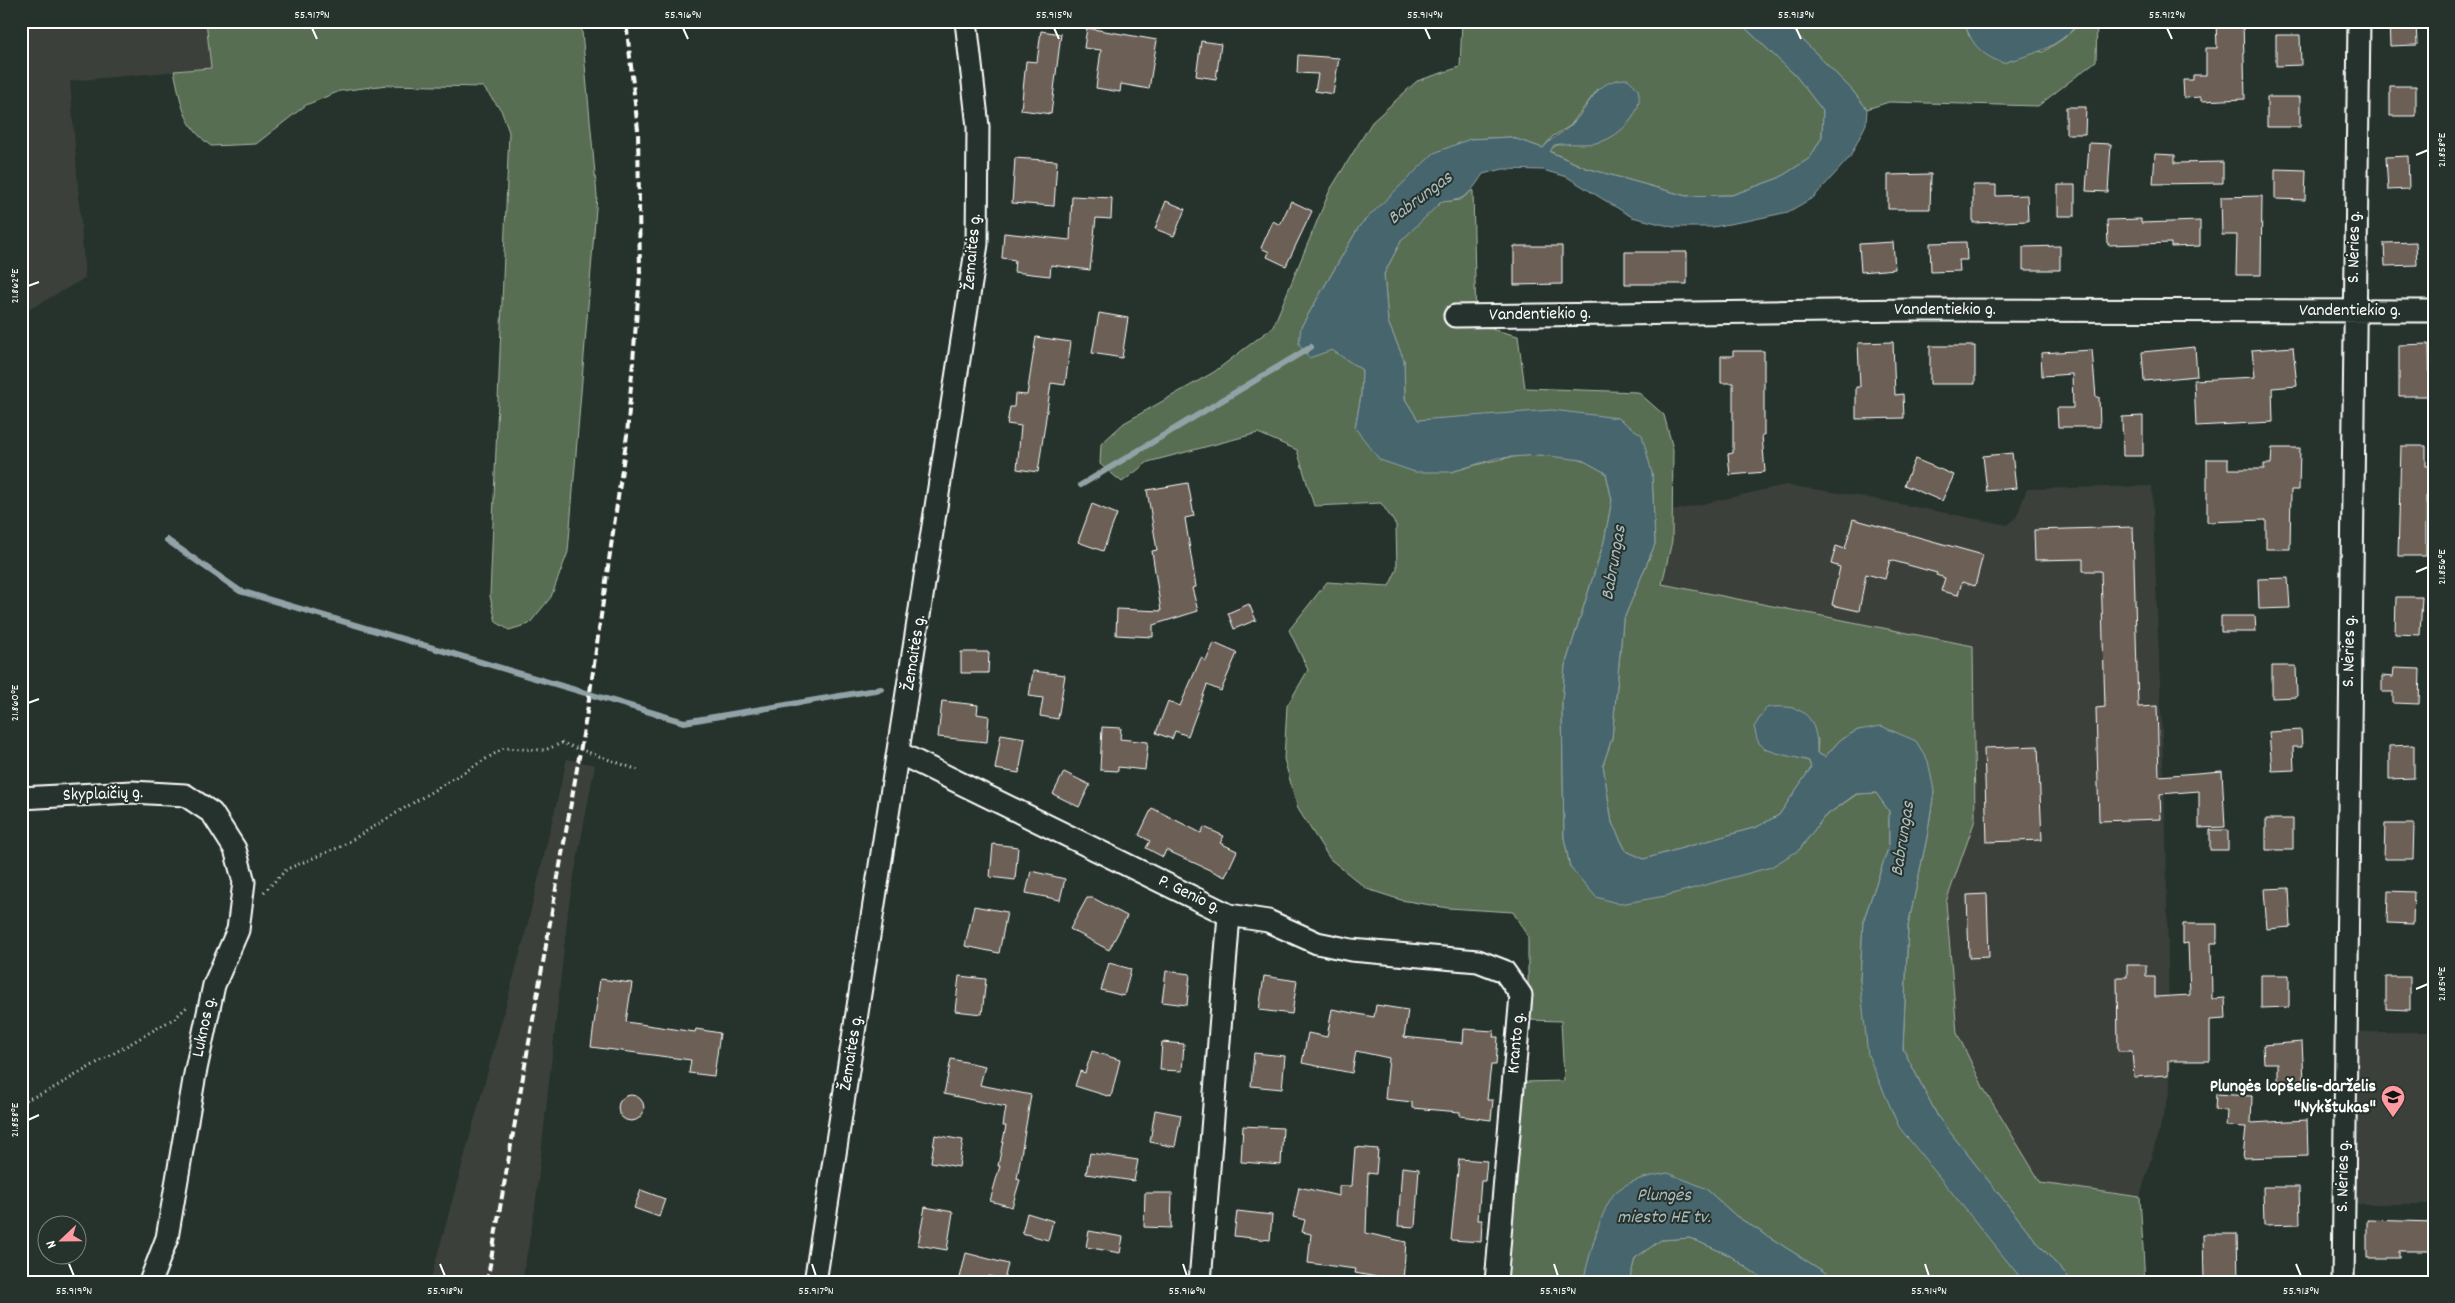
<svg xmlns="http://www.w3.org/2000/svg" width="2455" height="1303" font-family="Dekko,sans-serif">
<rect width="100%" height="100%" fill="#26332d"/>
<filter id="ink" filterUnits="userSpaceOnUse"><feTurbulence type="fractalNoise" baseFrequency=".02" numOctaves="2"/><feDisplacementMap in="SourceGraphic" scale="10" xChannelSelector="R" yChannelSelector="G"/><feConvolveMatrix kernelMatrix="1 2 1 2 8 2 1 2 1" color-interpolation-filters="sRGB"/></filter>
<g filter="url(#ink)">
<!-- built -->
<path fill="#3b403a" d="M21 21H206L211 68 70 81 85 278 21 314Z
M1785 485 1859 496 2007 525 2017 516 2027 489 2152 486 2166 833 2170 1092 2140 1197 2041 1183 1984 1089 1957 1033 1946 902 1975 820 1662 584 1672 541V511Z
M567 759 595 765 569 903 535 1208 522 1282H430L524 939Z
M2354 1032H2434V1204H2352Z"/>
<!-- green -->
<path fill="#596e52" stroke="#acb6a8" d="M206 21H581L597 196 568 552 551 597 529 624 509 630 496 622 490 596 509 132 501 110 483 87 387 85 340 91 306 105 256 144 211 146C182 124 182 105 174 71L211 68Z
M1462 21H1738L1796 76 1823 111 1822 137 1810 158 1779 178 1732 195 1686 196 1586 168 1549 151C1560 138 1584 143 1600 142L1598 89 1570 126 1552 137 1543 148 1510 137 1470 139 1360 225 1301 327 1362 370 1361 396 1355 428 1451 472C1492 460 1538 447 1581 460 1590 463 1598 469 1606 473L1612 500 1604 542 1565 666 1562 703 1564 837 1570 867 1799 850 1824 817 1857 794 1876 793 1889 811V846L1863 922 1860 981 1973 1216 2024 1282H1840L1736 1216 1705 1188 1597 1230 1583 1282H1505L1523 1082 1564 1081 1561 1021 1528 1020V937L1513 912 1448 908 1401 900 1367 889 1330 859 1298 809 1284 759 1287 706 1308 670 1289 630 1327 582 1389 586 1397 569 1396 525 1381 503 1314 506 1297 450 1258 433 1148 462 1122 482 1100 464 1101 444 1124 423 1214 372 1273 327 1330 190 1372 122 1417 81 1460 67Z
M1784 21H1964L1969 36 2043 52 2064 38 2075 28 2073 21H2097L2096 61 2038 106 1889 102 1867 109 1852 90Z
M1473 190 1476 325 1518 336 1525 388 1638 392 1664 415 1673 449 1672 541 1662 584 1973 646 1975 820 1946 902 1957 1033 1984 1089 2041 1183 2140 1197 2145 1282H2072L2036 1241 1938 1117 1903 1049 1908 926 1927 837 1934 791 1858 730 1840 740 1825 757 1817 753 1818 739 1764 748 1809 761 1811 768 1779 815 1757 827 1644 859 1626 851 1612 823 1603 765 1612 738 1623 621 1655 544 1652 473 1462 418 1418 420 1405 399 1404 360 1388 322 1384 274 1401 241 1430 211 1441 202 1460 200Z
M1690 1238 1729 1255 1767 1282H1629L1635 1258 1661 1240Z"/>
<!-- water -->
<path fill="#47656d" stroke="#91a3a7" d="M1738 21H1784L1852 90 1867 109 1866 124 1850 157 1814 197 1788 212 1751 220 1713 227H1673L1632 217 1567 177 1543 170 1503 169 1483 174C1469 195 1466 200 1441 202L1401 241 1384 274 1388 322 1404 360 1405 399 1418 420 1552 410 1618 418 1642 435 1652 473 1655 544 1623 621 1612 738 1603 765 1612 823 1626 851 1644 859 1757 827 1779 815 1811 768 1809 761C1795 756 1769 755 1759 743 1756 739 1756 732 1754 727L1766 708C1803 702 1818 717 1817 753L1825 757 1840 740 1858 730 1881 726 1916 741 1928 761 1934 791 1927 837 1908 926 1903 1049 1938 1117 2036 1241 2072 1282H2024L1899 1127 1868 1055 1860 981 1863 922 1889 846V811L1876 793 1856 794 1824 817 1799 850 1771 867 1665 896 1620 904 1596 897 1570 867 1564 837 1562 703 1565 666 1604 542 1612 500 1606 473 1582 460 1540 455 1497 458 1451 472H1415L1380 460 1355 428 1361 396 1362 370 1332 350 1309 358 1299 344 1301 327 1360 225 1434 153 1470 139 1510 137 1543 148C1553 136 1561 135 1570 126 1592 106 1593 79 1628 79 1631 82 1636 86 1638 90 1645 112 1620 136 1600 142 1586 146 1569 142 1554 145L1550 152 1586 168 1686 196 1732 195 1779 178 1810 158 1822 137 1823 111 1796 76Z
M1964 21H2073L2075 27C2053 50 2032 54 2003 63 1981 55 1971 44 1964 21Z
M1668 1173 1705 1188 1736 1216 1840 1282H1767L1729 1255 1690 1238 1661 1240 1635 1258 1629 1282H1583C1588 1262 1602 1203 1617 1191 1631 1179 1651 1176 1668 1173Z"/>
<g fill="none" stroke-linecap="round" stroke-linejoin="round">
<!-- stream -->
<path stroke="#91a3a7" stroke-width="6" d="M1081 485 1311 347
M167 540 240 591 684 722 881 689"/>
</g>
<!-- building -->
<path fill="#6c6057" stroke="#fff" d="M2216 21H2243L2245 99 2201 101V97L2184 98 2183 80H2193V75H2206V48H2217Z
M2389 21H2416L2417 45 2390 46Z
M1087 28 1157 40 1149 89 1121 84 1120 92 1096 88 1101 50 1084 48Z
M1041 31 1061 34 1051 114 1021 110 1026 61 1037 62Z
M2276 35H2300L2301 65 2276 66Z
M1201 41 1221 44 1216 79 1196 76Z
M1298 55 1339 58 1333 94 1315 91 1318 74 1297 73Z
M2390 86H2416V116H2390Z
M2267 97H2300V127H2267Z
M2066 107H2086L2085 134H2066Z
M2089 143 2111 144 2108 192 2086 191Z
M2155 154 2175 155V163L2223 162V183L2153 184Z
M2408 156 2409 189 2388 190 2386 157Z
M1015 158 1057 161 1054 206 1012 203Z
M2275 169 2306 170 2305 200 2275 199Z
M1931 174 1930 209H1888V175Z
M1973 185H1996V196L2027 195 2028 221 1973 223Z
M2058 185H2075V216H2058Z
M1072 196 1112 198 1111 219 1096 218 1090 270 1051 265 1050 276 1014 272 1015 260 1002 258 1004 233 1070 240Z
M2262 196 2261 275H2236L2237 235H2222L2221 197Z
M1166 201 1185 209 1174 236 1155 229Z
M1291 201 1312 211 1286 266 1267 257 1269 252 1261 248 1273 221 1280 225Z
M2141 219V223L2200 221V246L2171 247V243L2108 245 2107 220Z
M1893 242 1895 269 1861 272 1859 244Z
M1966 242 1967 260H1959L1960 271 1931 272 1930 243Z
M2416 242 2417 265 2385 266 2384 243Z
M1514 246H1562V284L1514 285Z
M2060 246V270H2023V247Z
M1625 252H1687V284H1625Z
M1099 313 1128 318 1122 358 1092 353Z
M1036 337 1071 342 1065 385 1051 383 1038 472 1017 469 1021 426 1007 424 1010 407H1014L1015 394 1027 395Z
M1893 342 1895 395 1903 394 1904 418 1856 419V387H1860L1858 343Z
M2429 344 2430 396H2399V345Z
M1930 346H1975V384H1930Z
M2195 347 2197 376 2144 381 2142 352Z
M2293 347 2297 386 2272 388 2273 422 2196 426 2194 380 2255 377 2252 350Z
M2092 350 2096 397H2099L2100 427H2058L2057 408H2073L2072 374 2042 376 2041 353Z
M1733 351H1764V435H1762L1765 472 1730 475 1728 454 1733 453V383H1721V356H1733Z
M2143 416V456H2123L2122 417Z
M2401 446H2426V466H2434V495H2426V556H2398Z
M2272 448H2300L2299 490H2291L2290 549H2266V520L2207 522V459H2228V469H2264V464H2271Z
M2012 453 2016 488 1987 491 1983 456Z
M1915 459 1954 475 1942 501 1904 485Z
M1188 483 1194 516 1185 518 1196 587 1192 588 1198 611 1153 625V637L1116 635 1117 609 1161 611 1152 551 1157 550 1147 490Z
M1092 504 1117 514 1103 551 1078 542Z
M1853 519 1983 555 1975 586 1962 582 1958 595 1941 591 1945 578 1936 575 1937 573 1890 560 1885 579 1866 574 1859 611 1832 605 1840 567 1831 564 1836 546 1845 549Z
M2133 527 2138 707 2157 706 2159 776 2222 771 2225 827 2199 828V791L2160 794 2161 819 2099 821 2096 708 2105 707 2101 571H2083V559L2035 560 2034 530Z
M2288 578 2290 608 2259 609 2258 579Z
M2396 597H2422L2420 635 2395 634Z
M1249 604 1256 620 1234 629 1228 613Z
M2221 616H2255L2256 632H2221Z
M1214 643 1237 653 1221 691 1207 685 1188 736 1175 731 1172 739 1156 733 1168 701 1180 706 1201 658 1206 661Z
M961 652H989L988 673H961Z
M2272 666H2296L2297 697 2272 698Z
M2394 668 2420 669 2419 704 2393 703V692H2382V676L2393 677Z
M1033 671 1065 675 1058 719 1040 716 1043 698 1029 696Z
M942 701 978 705 977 714 989 716 987 742 938 737Z
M1102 727 1121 728 1120 739 1148 742 1145 770 1118 767V771L1100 770Z
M2301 730 2302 747H2293L2294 770 2272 771 2269 732Z
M1001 734 1025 738 1019 773 995 769Z
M2414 745V778L2389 779V746Z
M2038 746 2042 840 1987 842 1984 748Z
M1064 772 1090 785 1079 807 1053 794Z
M1152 808 1201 833 1204 827 1224 836 1220 843 1237 851 1225 877 1166 850 1163 857 1146 848 1150 841 1139 835Z
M2266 819H2293V850H2266Z
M2385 824H2414L2413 859H2384Z
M2210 830H2228V850H2210Z
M993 844 1018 847 1015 880 990 877Z
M1031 871 1065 879 1060 900 1026 893Z
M2289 888 2291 927 2267 929 2264 889Z
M2388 891 2414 892 2413 924 2387 923Z
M1987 894 1989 957 1969 958 1967 895Z
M1087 898H1093L1127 916 1109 950 1070 929Z
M974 906 1007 912 999 953 965 946Z
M2183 924H2217V943H2211L2212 999 2225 998 2226 1019 2210 1020V1061H2168V1075L2134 1077 2132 1051H2118L2117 977H2127V965H2146V976H2155V997L2190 995 2188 943 2183 944Z
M1109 963 1131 969 1124 996 1101 990Z
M1166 971 1190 974 1187 1005 1162 1002Z
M2261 975H2289V1007L2261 1008Z
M959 976 986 979 982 1014 955 1011Z
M1264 976 1297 981 1292 1014 1259 1010Z
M2386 977H2410V1010L2386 1009Z
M600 979 632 983 626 1022 695 1032 696 1029 720 1033 714 1076 689 1073 691 1060 591 1047Z
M1376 1005 1408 1010 1404 1037 1463 1043 1464 1029 1494 1031 1493 1037H1498L1496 1065H1491L1487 1100H1493L1491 1120 1460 1116V1112L1412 1108V1102L1385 1099 1389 1058 1356 1051 1352 1073 1302 1063 1308 1033 1327 1037 1332 1009 1374 1017Z
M1162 1042 1184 1044 1182 1071 1160 1070Z
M2302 1042 2304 1081 2278 1082V1063H2264L2263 1045Z
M1092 1051 1120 1060 1111 1097 1075 1086 1080 1071 1085 1073Z
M1254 1053 1285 1056 1282 1089 1251 1086Z
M951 1059 985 1066 980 1085 1031 1095 1017 1179 1020 1180 1012 1207 990 1201 1000 1166H998L1006 1126H1003L1006 1107 944 1094Z
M2216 1094 2252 1096 2251 1123 2307 1120 2308 1156 2243 1158 2246 1127 2226 1126 2227 1111 2215 1110Z
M618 1108a13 13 0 1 1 26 0a13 13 0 1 1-26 0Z
M1155 1110 1181 1115 1175 1147 1150 1142Z
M1243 1126 1283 1128 1281 1165 1241 1162Z
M935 1135 963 1140 959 1167 931 1162Z
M1355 1147 1378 1149 1376 1174 1368 1173 1366 1233 1406 1242 1403 1282 1355 1273 1356 1269 1308 1263 1311 1234 1302 1232 1305 1220 1293 1217 1299 1187 1339 1196V1186H1352Z
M1090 1153 1138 1160 1134 1181 1086 1174Z
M1459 1159 1487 1161 1485 1181H1481L1478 1220H1482L1481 1242 1451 1240Z
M1402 1167 1419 1169 1415 1227 1398 1226Z
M2263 1187H2299L2300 1224 2264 1225Z
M641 1190 665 1199 659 1217 634 1208Z
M1145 1193H1172L1171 1228 1144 1227Z
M925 1207 953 1212 947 1250 918 1245Z
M1237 1211 1272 1215 1270 1240 1234 1236Z
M1027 1213 1053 1221 1048 1240 1022 1233Z
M2367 1220 2434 1222V1251H2399V1258H2367Z
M1089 1231 1123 1237 1120 1253 1086 1247Z
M2203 1234H2237L2238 1280H2204Z
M966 1253 1008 1264 1004 1280 988 1276 987 1282H959Z"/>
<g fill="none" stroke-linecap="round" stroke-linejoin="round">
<defs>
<path id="minor" d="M1455 316 1914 310 2434 311
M899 753 1229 915 1200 1282
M21 798 132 792 185 795 212 813 235 849 244 882 238 930 214 985 195 1074 167 1238 150 1282
M1229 915 1268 921 1317 943 1351 950 1478 961 1504 971 1521 995 1496 1282
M815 1282 977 244 978 127 966 21
M2343 1282 2359 21"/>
</defs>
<!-- minor casing -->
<use href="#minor" stroke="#fff" stroke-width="25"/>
<!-- path -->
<path stroke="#fff" stroke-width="3" stroke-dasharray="1 4" stroke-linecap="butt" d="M264 892 287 869 340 847 504 748 545 750 562 743 641 771
M21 1102 48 1091 175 1018 188 1006"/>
<!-- minor -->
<use href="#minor" stroke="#26332d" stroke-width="21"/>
<!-- rail -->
<path stroke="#fff" stroke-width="4" stroke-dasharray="8 4" stroke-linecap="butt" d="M487 1282 588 706 627 435 640 274 638 130 626 21"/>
</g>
</g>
<!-- ticks -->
<path fill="none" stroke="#fff" stroke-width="2" d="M312 28 317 39M683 28 688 39M1054 28 1059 39M1425 28 1430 39M1796 28 1801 39M2167 28 2172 39M2416 155 2428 150M28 286 39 282M2416 572 2428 567M28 703 39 699M2416 989 2428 984M28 1120 39 1115M69 1264 74 1276M440 1264 445 1276M812 1264 816 1276M1183 1264 1187 1276M1554 1264 1558 1276M1925 1264 1929 1276M2296 1264 2301 1276"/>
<!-- icons -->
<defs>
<symbol id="school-pin" viewBox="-11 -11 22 30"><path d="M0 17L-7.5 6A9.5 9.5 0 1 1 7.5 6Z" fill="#ff9aa2" stroke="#26332d"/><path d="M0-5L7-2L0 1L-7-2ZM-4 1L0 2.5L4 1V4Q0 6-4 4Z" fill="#111"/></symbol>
</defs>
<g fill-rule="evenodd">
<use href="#school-pin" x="2379" y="1083" width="28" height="38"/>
</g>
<g text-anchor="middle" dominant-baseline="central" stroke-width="4" stroke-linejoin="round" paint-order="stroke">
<!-- street labels -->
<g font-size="18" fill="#fff" stroke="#26332d">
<text transform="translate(2355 247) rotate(-89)">S. Nėries g.</text>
<text transform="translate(973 252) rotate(-85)">Žemaitės g.</text>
<text x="1945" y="310">Vandentiekio g.</text>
<text x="2350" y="311">Vandentiekio g.</text>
<text transform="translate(1540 315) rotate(-1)">Vandentiekio g.</text>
<text transform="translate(2350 651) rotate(-89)">S. Nėries g.</text>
<text transform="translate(915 653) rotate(-81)">Žemaitės g.</text>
<text transform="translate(103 795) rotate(-2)">Skyplaičių g.</text>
<text transform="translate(1189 895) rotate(26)">P. Genio g.</text>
<text transform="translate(205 1027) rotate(-78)">Luknos g.</text>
<text transform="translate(1517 1043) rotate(-85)">Kranto g.</text>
<text transform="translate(852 1053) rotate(-81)">Žemaitės g.</text>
<text transform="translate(2344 1176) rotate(-89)">S. Nėries g.</text>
</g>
<!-- poi labels -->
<g font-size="18" font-weight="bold" fill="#fff" stroke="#26332d" text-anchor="end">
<text x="2376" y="1087">Plungės lopšelis-darželis<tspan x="2376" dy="21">"Nykštukas"</tspan></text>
</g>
<!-- water labels -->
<g font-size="19" font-style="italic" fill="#acbabd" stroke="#26332d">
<text transform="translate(1421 199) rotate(-37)">Babrungas</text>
<text transform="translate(1615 563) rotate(-80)">Babrungas</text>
<text transform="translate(1904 839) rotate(-81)">Babrungas</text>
<text x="1664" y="1196">Plungės<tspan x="1664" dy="22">miesto HE tv.</tspan></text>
</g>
</g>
<!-- margin -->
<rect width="2455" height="1303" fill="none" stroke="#26332d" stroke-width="55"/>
<!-- north arrow -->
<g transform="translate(62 1240) rotate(248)"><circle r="24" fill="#26332d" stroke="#7d8581"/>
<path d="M0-4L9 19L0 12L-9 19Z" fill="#ff9aa2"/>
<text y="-8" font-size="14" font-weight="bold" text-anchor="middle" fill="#ffffff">N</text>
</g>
<rect x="28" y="28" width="2400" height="1248" fill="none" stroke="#fff" stroke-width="2"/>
<g font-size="12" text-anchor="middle" fill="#fff">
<text x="312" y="18">55.917°N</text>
<text x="683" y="18">55.916°N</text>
<text x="1054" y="18">55.915°N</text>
<text x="1425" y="18">55.914°N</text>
<text x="1796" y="18">55.913°N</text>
<text x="2167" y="18">55.912°N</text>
<text transform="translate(2441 150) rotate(-90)" y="4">21.858°E</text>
<text transform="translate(14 286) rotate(-90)" y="4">21.862°E</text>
<text transform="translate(2441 567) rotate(-90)" y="4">21.856°E</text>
<text transform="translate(14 703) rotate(-90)" y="4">21.860°E</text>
<text transform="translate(2441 984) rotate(-90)" y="4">21.854°E</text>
<text transform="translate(14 1120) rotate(-90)" y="4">21.858°E</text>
<text x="74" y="1294">55.919°N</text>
<text x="445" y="1294">55.918°N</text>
<text x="816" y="1294">55.917°N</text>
<text x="1187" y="1294">55.916°N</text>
<text x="1558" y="1294">55.915°N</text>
<text x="1929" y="1294">55.914°N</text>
<text x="2301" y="1294">55.913°N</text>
</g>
</svg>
